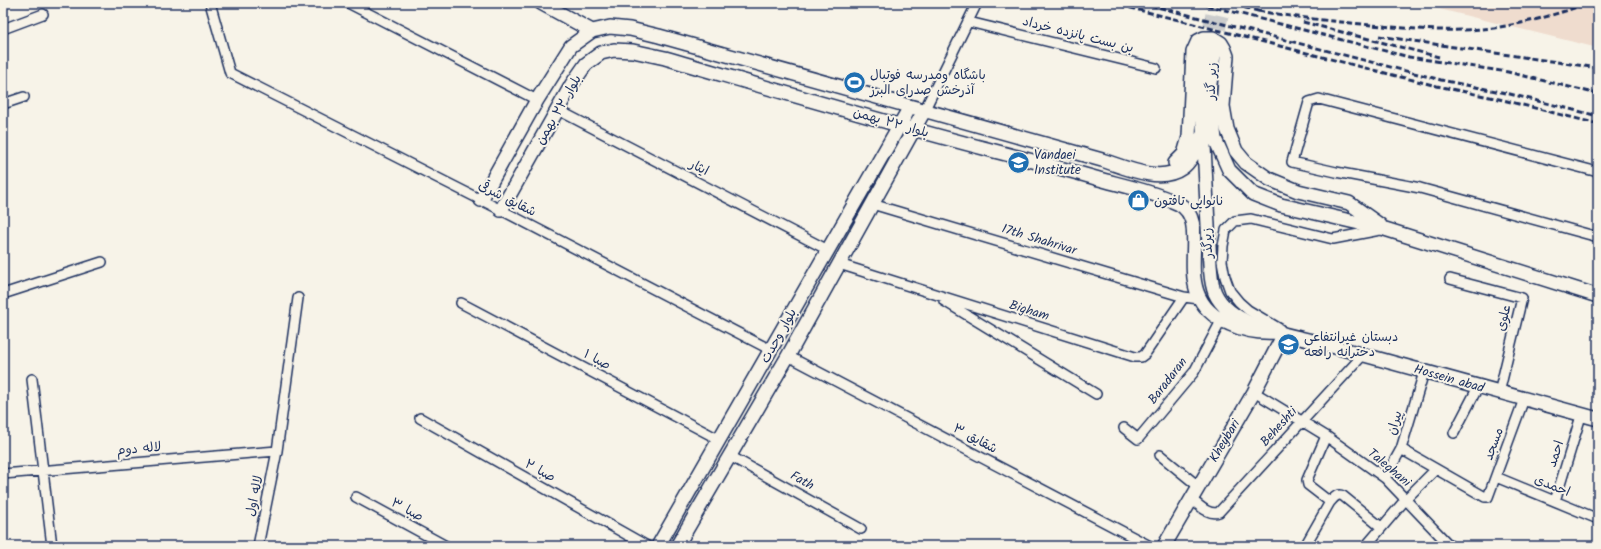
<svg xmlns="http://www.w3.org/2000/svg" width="1601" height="549" font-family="Kalam,'Playpen Sans Arabic',sans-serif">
<rect width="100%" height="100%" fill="#f7f3e8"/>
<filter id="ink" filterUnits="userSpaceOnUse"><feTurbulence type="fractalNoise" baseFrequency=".025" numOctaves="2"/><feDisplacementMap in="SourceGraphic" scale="8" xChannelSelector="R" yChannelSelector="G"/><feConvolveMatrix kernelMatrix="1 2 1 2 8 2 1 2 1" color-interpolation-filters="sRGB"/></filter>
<g filter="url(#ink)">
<!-- built -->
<path fill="#efdcce" d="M1415 3H1598V48Z"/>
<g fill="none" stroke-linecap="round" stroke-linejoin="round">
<!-- secondary-tunnel -->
<path stroke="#cbcccc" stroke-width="13" stroke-dasharray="13 6" stroke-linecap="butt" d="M1206 46 1214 3
M1215 47 1225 3"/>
<defs>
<path id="street" d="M210 3 230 73 501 210 771 350
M348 3 537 100
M969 22 1156 68
M3 29 43 14
M3 104 24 97
M558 110 828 250
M924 111 977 3
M1598 172 1319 99 1309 102 1292 162 1336 172 1420 188 1598 237
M872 204 1184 297 1199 299
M839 264 1135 357H1141L1145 354 1184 297
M1450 279 1522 298 1499 393
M3 294 102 262
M944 301 1096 394
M461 303 720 440
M1280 329 1248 310 1239 302 1230 291 1225 277 1222 261 1223 246 1226 230 1235 221 1251 219 1333 239 1380 230
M788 356 1150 546
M32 379 52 546
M1254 392 1326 436 1385 478 1450 546
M420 418 647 546
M1124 428 1138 439 1194 372 1221 321
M1454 433 1478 387
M1326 436 1307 480 1308 485 1330 502C1334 498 1337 493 1343 496L1381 527
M1401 449 1485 497H1488L1524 399
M1160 455 1198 486
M730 456 861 529
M3 474 277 451
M1496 477 1598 519
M1385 478 1401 449 1424 372
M356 497 446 546
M1191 499C1199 505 1209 516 1219 512L1363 355
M1555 501 1581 416
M258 546 277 451 298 298
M1305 546 1330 502
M1366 546 1406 499 1436 469"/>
<path id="secondary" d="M541 3 592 31
M1206 46 1201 86 1210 265C1211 274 1211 284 1215 293 1230 326 1284 334 1317 342L1598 419
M1215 47 1209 91 1215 139 1229 170 1253 194 1281 205 1385 229 1598 296
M1175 163 1184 154 1189 137 1193 52 1198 41 1204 38H1213L1221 43 1224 48 1227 56 1223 106 1227 129 1236 151 1246 163 1269 179 1298 191 1349 203 1380 225
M481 200 537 100 571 46 592 31 610 27 630 29 659 36 1102 160C1124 167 1160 184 1182 168 1193 160 1197 146 1203 134
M501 210 572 84 586 64 601 53 614 50 633 51 665 58C772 89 879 121 987 149 1024 159 1062 168 1099 179 1125 186 1154 192 1179 204 1216 224 1163 297 1230 324 1245 331 1259 333 1276 332
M658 546 910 107
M677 546 788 356 924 111
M1164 546 1254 392 1284 334"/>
</defs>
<!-- street casing -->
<use href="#street" stroke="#1b2f5e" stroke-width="12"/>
<!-- secondary casing -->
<use href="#secondary" stroke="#1b2f5e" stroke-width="16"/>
<!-- street -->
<use href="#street" stroke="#f7f3e8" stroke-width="9"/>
<!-- secondary -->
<use href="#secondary" stroke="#f7f3e8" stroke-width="13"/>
<!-- rail -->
<path stroke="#1b2f5e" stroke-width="3" stroke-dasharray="6 3" stroke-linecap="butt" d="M1112 3 1381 72 1437 86 1499 99 1598 124
M1142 3 1441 80 1506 93 1598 116
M1198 3 1409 57 1508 72 1598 94
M1227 3 1262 12
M1258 11C1299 18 1340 22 1382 26 1423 30 1465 33 1506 26 1534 21 1561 13 1588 3
M1303 22 1439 57
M1379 36 1598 68"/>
</g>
</g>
<!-- icons -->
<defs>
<symbol id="stadium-disc" viewBox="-11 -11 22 22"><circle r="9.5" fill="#1f6fb2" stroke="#f7f3e8"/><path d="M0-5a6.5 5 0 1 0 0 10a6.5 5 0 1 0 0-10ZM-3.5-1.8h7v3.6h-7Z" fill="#fff"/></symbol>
<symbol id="school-disc" viewBox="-11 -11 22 22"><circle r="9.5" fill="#1f6fb2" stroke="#f7f3e8"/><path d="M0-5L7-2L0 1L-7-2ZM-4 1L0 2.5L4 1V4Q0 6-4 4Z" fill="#fff"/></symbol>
<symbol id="shop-disc" viewBox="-11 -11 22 22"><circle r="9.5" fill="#1f6fb2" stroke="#f7f3e8"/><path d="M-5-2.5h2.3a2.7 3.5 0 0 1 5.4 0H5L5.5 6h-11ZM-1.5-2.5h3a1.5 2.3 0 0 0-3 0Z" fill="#fff"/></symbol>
</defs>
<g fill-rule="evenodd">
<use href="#stadium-disc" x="842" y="70" width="25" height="25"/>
<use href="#school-disc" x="1006" y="150" width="25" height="25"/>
<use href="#shop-disc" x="1126" y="188" width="25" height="25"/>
<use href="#school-disc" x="1276" y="332" width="25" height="25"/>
</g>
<g text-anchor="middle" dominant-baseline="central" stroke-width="4" stroke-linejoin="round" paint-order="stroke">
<!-- street labels -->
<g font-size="13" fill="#1b2f5e" stroke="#f7f3e8">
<text transform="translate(1078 35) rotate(14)">بن بست پانزده خرداد</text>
<text transform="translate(1212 81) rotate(-87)">زیر گذر</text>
<text transform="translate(559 110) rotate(-60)">بلوار ۲۲ بهمن</text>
<text transform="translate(891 123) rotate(16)">بلوار ۲۲ بهمن</text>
<text transform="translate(699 168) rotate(27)">ایثار</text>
<text transform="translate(507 199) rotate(27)">شقایق شرقی</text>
<text transform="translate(1039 240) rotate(17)">17th Shahrivar</text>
<text transform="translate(1208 243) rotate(-93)">زیرگذر</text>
<text transform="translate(1029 311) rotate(17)">Bigham</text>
<text transform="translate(1504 318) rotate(-76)">علوی</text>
<text transform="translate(779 336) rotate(-61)">بلوار وحدت</text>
<text transform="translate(597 360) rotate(28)">صبا ۱</text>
<text transform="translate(1449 379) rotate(16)">Hossein abad</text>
<text transform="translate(1168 381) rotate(-52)">Baradaran</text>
<text transform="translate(1395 423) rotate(-74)">پیران</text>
<text transform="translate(1279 427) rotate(-48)">Beheshti</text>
<text transform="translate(975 439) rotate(28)">شقایق ۳</text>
<text transform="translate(1225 441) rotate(-59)">Kheybari</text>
<text transform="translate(1494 444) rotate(-70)">مسجد</text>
<text transform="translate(139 449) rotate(-5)">لاله دوم</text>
<text transform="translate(1556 454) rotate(-72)">احمد</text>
<text transform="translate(1389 468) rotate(40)">Taleghani</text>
<text transform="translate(540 471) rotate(29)">صبا ۲</text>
<text transform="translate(802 481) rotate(29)">Fath</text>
<text transform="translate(1552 486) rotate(22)">احمدی</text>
<text transform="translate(255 496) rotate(-78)">لاله اول</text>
<text transform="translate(407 510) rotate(28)">صبا ۳</text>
</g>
<!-- poi labels -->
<g font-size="13" fill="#1b2f5e" stroke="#f7f3e8" text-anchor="start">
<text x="870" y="75">باشگاه ومدرسه فوتبال<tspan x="870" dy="15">آذرخش صدرای البرز</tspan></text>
<text x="1034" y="155">Vandaei<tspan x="1034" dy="15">Institute</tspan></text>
<text x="1154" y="201">نانوایی تافتون</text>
<text x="1304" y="337">دبستان غیرانتفاعی<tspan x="1304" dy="15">دخترانه رافعه</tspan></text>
</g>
</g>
<!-- margin -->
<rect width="1601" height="549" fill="none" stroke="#f7f3e8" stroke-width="16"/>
<rect x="8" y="8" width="1585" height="533" fill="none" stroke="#1b2f5e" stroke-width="1.5" filter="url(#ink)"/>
</svg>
